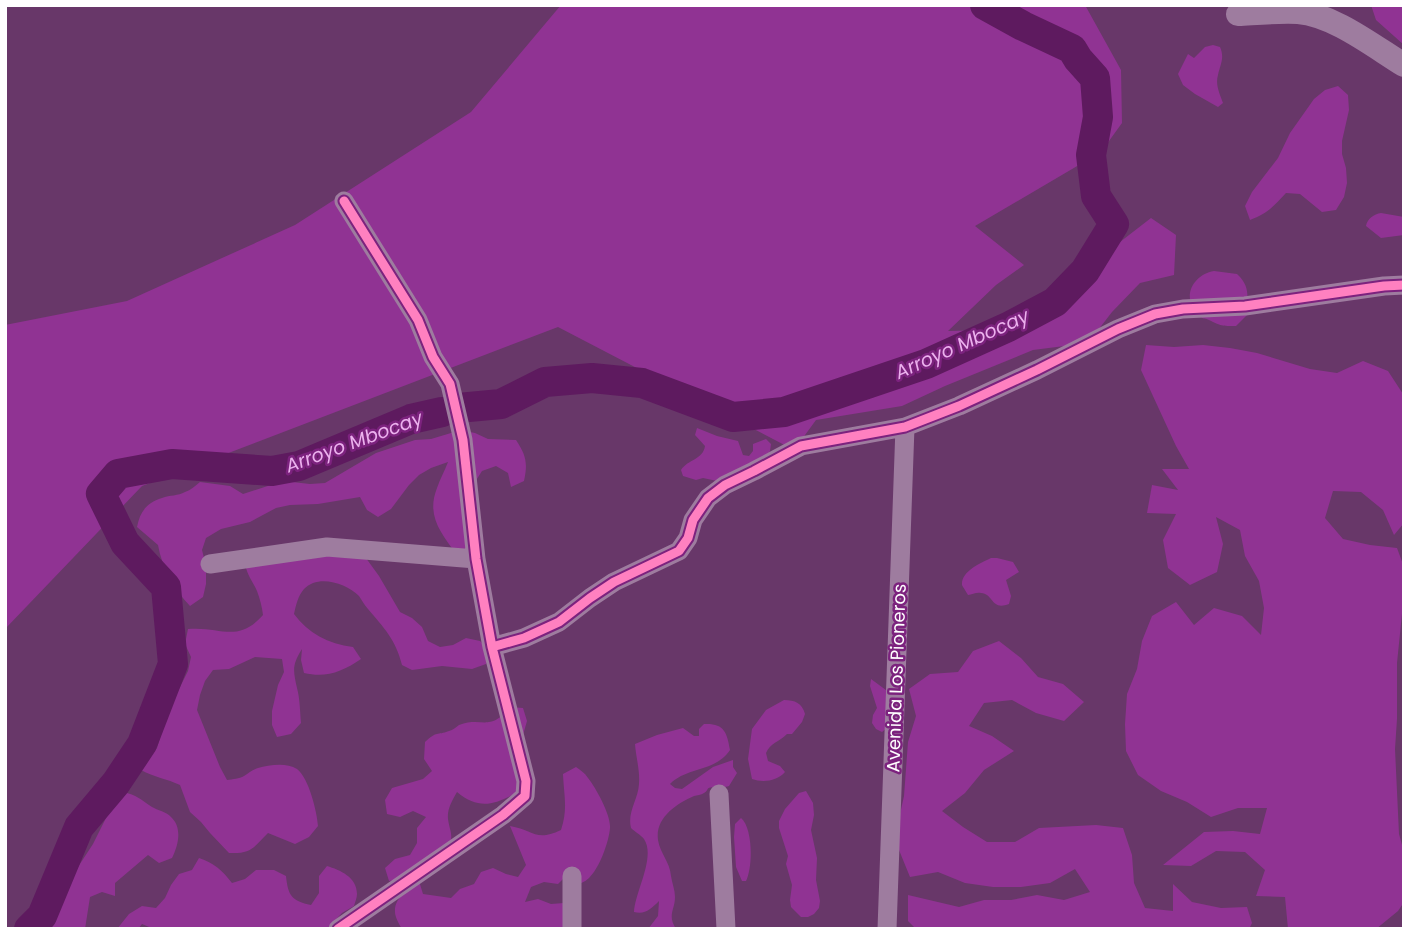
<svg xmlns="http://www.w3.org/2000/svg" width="1409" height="934" font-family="Poppins,sans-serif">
<rect width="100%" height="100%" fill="#683769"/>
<!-- green -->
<path fill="#903393" d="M561 5H1085L1121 70 1122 123 1101 152 975 226 1024 265 996 285 948 331 993 330 1042 304 1071 285 1098 259 1151 218 1176 235 1174 275 1140 283 1112 312 1088 343 1033 350 945 386 902 406 816 420 794 450 558 327 142 486 5 629V325L127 301 295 225 471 112Z
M1371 5H1404V45L1376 20Z
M1213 45 1220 47C1225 58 1220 65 1218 75 1215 85 1220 94 1223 103L1218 107 1195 94 1183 85 1178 74 1188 54 1194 58 1205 47Z
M1338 86 1348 95 1349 110 1342 141V154L1346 168 1347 183 1344 197 1336 210 1322 212 1300 194 1286 193C1274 206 1267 214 1250 220L1245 206 1252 192 1278 158 1290 133 1314 99 1325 90Z
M1381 213 1404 217V235L1381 238 1366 226C1367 219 1374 214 1381 213Z
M1214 271 1237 274C1251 287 1247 297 1247 315L1236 326C1222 326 1221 326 1209 320 1204 317 1204 320 1200 316 1180 299 1192 275 1214 271Z
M1146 345 1174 347 1203 345 1230 348 1257 353 1310 369 1337 373 1363 361 1388 371 1403 394 1404 523 1394 535 1383 510 1361 492 1333 491 1325 518 1343 539 1370 545 1397 548 1404 567V594L1397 663V719L1395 749 1399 834 1404 852V902L1398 911 1376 929H1288L1285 897 1256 896 1265 870 1245 852 1216 851 1191 866 1163 865 1204 832 1233 831 1260 834 1267 808H1238L1211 817 1187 802 1161 791 1138 775 1126 751 1125 724 1127 694 1137 669 1142 641 1152 616 1176 602 1194 625 1214 608 1242 616 1261 635 1264 608 1259 581 1245 556 1240 530 1216 517 1223 544 1217 572 1190 585 1168 568 1163 540 1176 514 1147 513 1152 485 1178 490 1162 469H1189L1176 446 1141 370Z
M697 428 717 436 738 441 743 455 749 456 753 451V444L766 439 771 444 770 451 764 462 717 481 703 478 696 480 683 476 681 470C688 459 703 460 705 446L695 435Z
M461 430 475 433 488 439 516 440C526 455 528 463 524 481L511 487 508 473 496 466 482 471 475 482 476 552 457 555C441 533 426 516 437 488 440 479 445 470 448 462L431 468 419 475 409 485 391 509 378 517 367 510 360 497 318 504 290 505 276 508 250 522 221 529 206 538 202 550 206 566V584L203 597 190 606C174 589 162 568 158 545L137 527C140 512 146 503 162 498 170 495 178 496 185 492 191 490 195 486 200 482L230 486 243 494 283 481 310 484 325 483 376 453 415 440 431 439Z
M363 554 379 576 400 612 412 618 422 627 428 641 440 647 453 645 466 638 480 641 490 651 486 664 472 669 442 666 412 670 402 665C396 640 384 628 368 609 364 605 362 600 359 596 346 583 318 574 304 589 298 596 296 605 294 614 308 633 328 644 353 647L361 659C342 672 326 678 304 673L301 660 302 649C292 665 293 670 297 688 300 699 300 712 301 723L291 734 277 737 272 725V711L278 685 284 672 282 659 255 657 229 669 213 670 205 681 200 695 197 710 220 767 227 780C233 779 239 779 244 776 249 773 252 770 258 768 269 765 286 762 297 769 309 778 317 812 318 826L309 837 295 844 268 833C253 848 251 854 229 853L210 833 201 822 190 812 180 785C167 779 154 777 141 770L148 759 157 748 169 709 188 671 191 657 185 644 188 629C221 626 237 644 263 615 262 607 260 599 257 591 252 580 248 577 245 564L286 558Z
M991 558H997L1013 562 1019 572 1006 580 1011 596 1009 604C991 611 994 594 981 593 976 592 972 595 968 595 967 593 963 587 962 585 961 571 981 563 991 558Z
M999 641 1021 658 1038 677 1063 684 1084 702 1064 721 1036 713 1012 700 984 703 969 726 992 736 1014 751 984 770 965 793 942 811 963 827 987 842H1015L1039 828 1096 825 1123 828 1132 855 1134 883 1145 908 1173 911V884L1192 902 1221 908 1247 907 1252 923 1249 929H916L908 921V895L959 907 984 900H1011L1037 895 1064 900 1090 892 1075 869 1050 883 1021 887H993L965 883 938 872 910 877 899 850 898 823 904 796 908 742 916 716 909 689 930 674 958 672 973 651Z
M871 679 894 696 889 726 882 732 876 729 872 723 873 715 877 708 870 686Z
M784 700C795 700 802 703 805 714L802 722 792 734H787C779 742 770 743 766 753L768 761 780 766 785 772C777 781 763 783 752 779L748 759 752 729 766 710Z
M510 707 523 708 527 721 523 735 524 789C499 802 482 813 457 792 452 801 447 809 448 819 450 833 453 831 450 847L403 879 389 881 385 868 395 859 410 855 417 843V828L426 817 413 811 400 817 387 814 385 800 392 788 423 779 432 771 424 759 425 742C438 730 436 736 449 731 453 730 456 727 459 725 483 716 489 733 510 707Z
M704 724C724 723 727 732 730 750 714 773 688 766 670 784L675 788 682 789 713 767 733 760V767L737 773 729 786C723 788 719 786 713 787 705 788 710 789 704 793 701 795 697 795 694 796 676 804 655 818 658 840 660 853 670 862 671 876 672 883 675 890 675 897 675 910 667 915 676 929H648L658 916 659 901C651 909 645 915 634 912 635 892 656 857 644 839 641 835 635 832 631 828 627 812 638 800 639 784 640 770 636 758 635 744L657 735 683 728 694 736H699V729Z
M576 767C580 770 585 773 588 778 596 788 611 815 610 828 609 842 599 869 589 878 585 882 579 884 574 886L575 867 558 884 544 882 531 887 525 902 538 899 551 904 564 903 575 929H402C399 924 395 917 395 912 394 898 409 888 419 881L423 894 451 898 460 889 474 884 481 872 493 868 506 874 518 877 526 865 510 826C533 830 536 842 561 830 568 809 564 796 563 774Z
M806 791 813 803 814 815 811 830 817 858 816 880 820 901 819 908 814 914 808 917H801L791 907 790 900 792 885 786 864 788 856 779 828V821L785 809 799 793Z
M123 792C137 795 140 799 152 807 157 810 167 812 171 817 183 828 178 846 172 858L159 863 148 855 115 883V896L102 892 90 897 85 929H46L58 910 76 870 93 844 113 804Z
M741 818C753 828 753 867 746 881H742L736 867 734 837 735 824Z
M199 858C214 863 222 870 232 883L245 879 256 870H274L286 876C288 896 292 901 311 905L319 893V876L327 866C340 870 357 877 357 894 357 898 355 902 354 906L342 913 327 929H154L142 924 138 929H117L129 914 142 906 156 908 165 898 171 885 179 874 192 870Z"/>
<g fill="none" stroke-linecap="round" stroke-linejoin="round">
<!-- river -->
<path stroke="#5e1a5f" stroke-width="30" d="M458 408 501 404 545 382 592 378 642 383 733 417 784 412 926 364 1008 327 1055 302 1085 271 1114 224 1096 196 1091 155 1098 117 1095 78 1078 59 1072 49 1023 26 985 5
M29 929 42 916 79 827 116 783 142 744 173 664 166 587 125 543 101 494 118 474 172 464 272 471 299 466 411 419 442 412"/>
<!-- minor -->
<path stroke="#9e7c9f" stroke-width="19" d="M210 564 327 547 476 559
M492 647 524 638 559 622 590 598 614 582 679 551 688 538 693 520 708 498 725 485 754 471 801 446 905 427 959 406 1037 370 1118 329 1155 314 1183 309 1245 306 1384 286 1404 285
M719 794 726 929
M572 876V929
M338 929 503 815 525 796 526 781 492 647 476 559 463 440 450 384 433 357 418 320 344 201
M887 929 905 427"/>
<!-- tertiary -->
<path stroke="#9e7c9f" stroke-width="24" d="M1238 14C1257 13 1278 11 1298 12 1334 15 1373 46 1404 65"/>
<defs>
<path id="cycleway" d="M492 647 524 638 559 622 590 598 614 582 679 551 688 538 693 520 708 498 725 485 754 471 801 446 905 427 959 406 1037 370 1118 329 1155 314 1183 309 1245 306 1384 286 1404 285
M338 929 503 815 525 796 526 781 492 647 476 559 463 440 450 384 433 357 418 320 344 201"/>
</defs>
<!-- cycleway casing -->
<use href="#cycleway" stroke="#7c227e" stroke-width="13"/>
<!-- cycleway -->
<use href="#cycleway" stroke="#ff80c0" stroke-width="9"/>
</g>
<g text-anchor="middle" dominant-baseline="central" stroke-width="5" stroke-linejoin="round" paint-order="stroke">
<!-- street labels -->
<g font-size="18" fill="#fff" stroke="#7c227e">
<text transform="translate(896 678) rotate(-88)">Avenida Los Pioneros</text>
</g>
<!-- water labels -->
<g font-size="19" font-style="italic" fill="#ecb1ee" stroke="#7c227e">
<text transform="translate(962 344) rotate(-24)">Arroyo Mbocay</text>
<text transform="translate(354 442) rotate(-20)">Arroyo Mbocay</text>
</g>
</g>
<!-- border -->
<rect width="1409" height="934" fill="none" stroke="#ffffff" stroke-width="14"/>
</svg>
